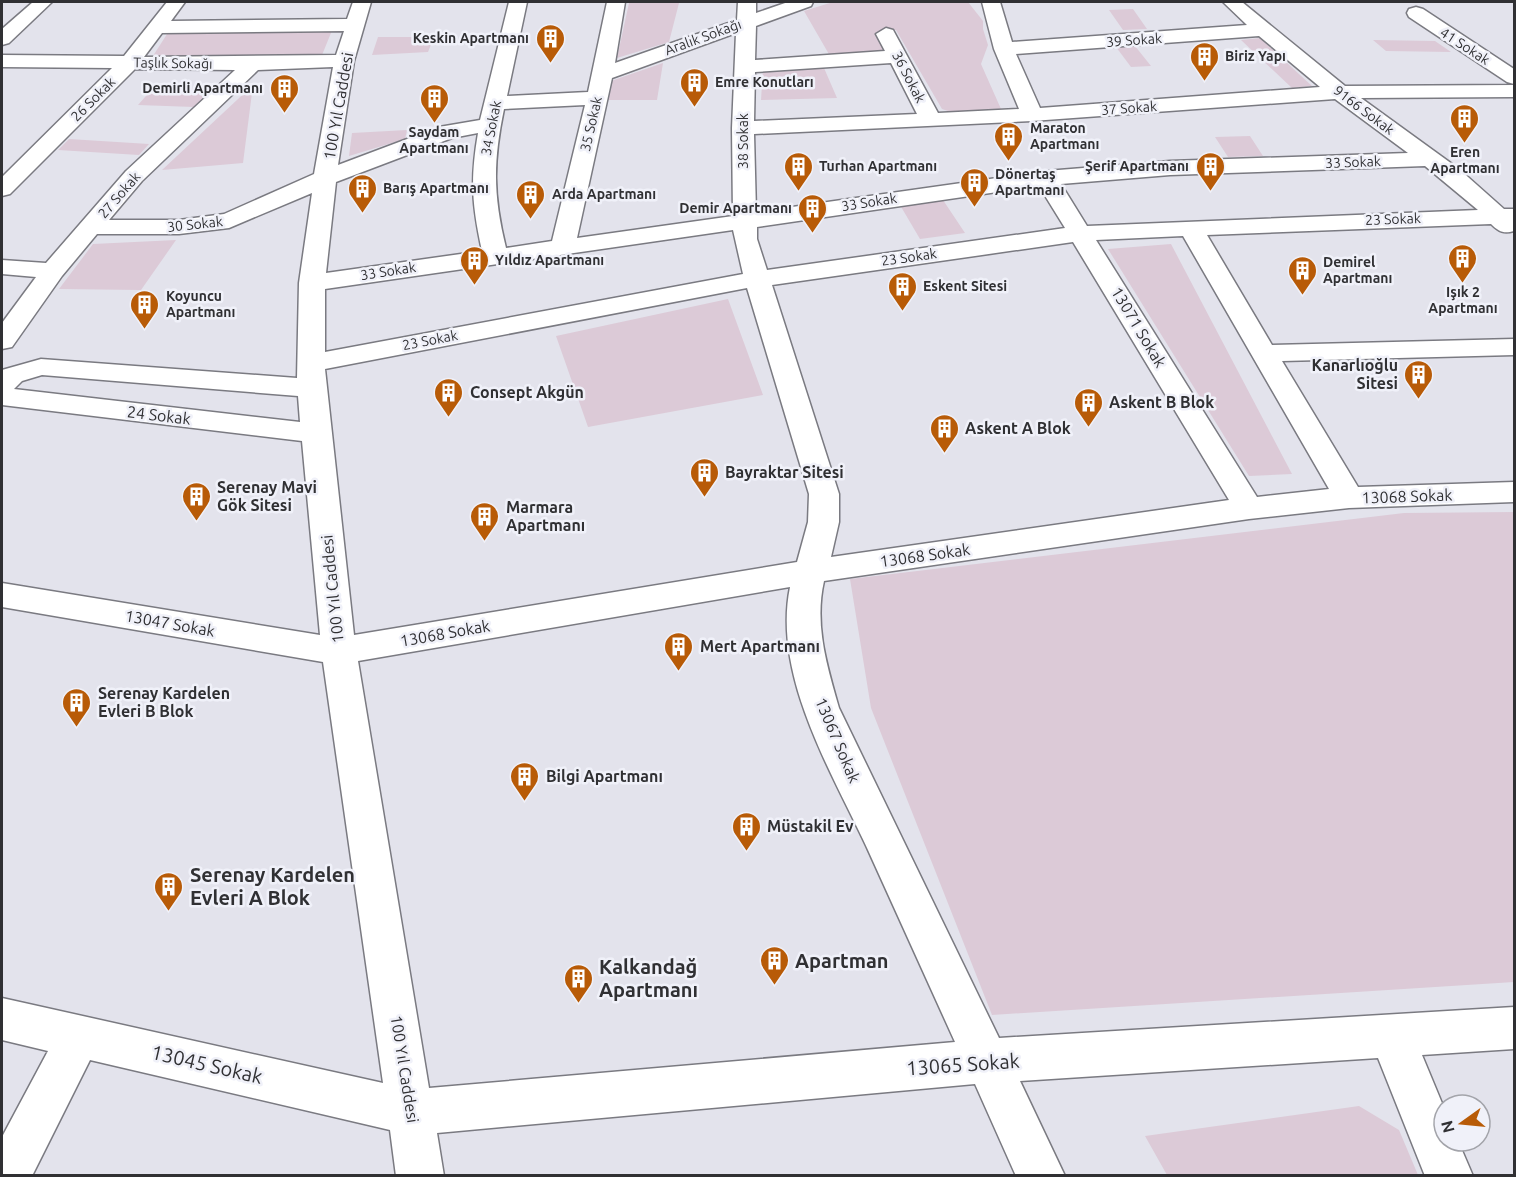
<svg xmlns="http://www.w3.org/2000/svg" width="1516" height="1177" font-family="Ubuntu,sans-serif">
<rect width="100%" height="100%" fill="#e3e3ec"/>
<!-- green -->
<path fill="#dccad7" d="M833 2H968L983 21V29L988 45 981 64 1001 109 954 113 942 109 896 30H883L875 33 886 53 830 56 804 11Z
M629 3H679L669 42 617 58Z
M1133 9 1147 29 1123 30 1109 10Z
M333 28 322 55 151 59 169 31Z
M378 37H434L428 52 372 55Z
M1260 38 1312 86 1292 88 1241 40Z
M1373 40 1435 41 1451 52 1386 51Z
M1135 46 1151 66 1131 67 1116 47Z
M663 63 657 100H607L611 81Z
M824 68 837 98 761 100 763 69Z
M253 85 243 163 162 170Z
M153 88 216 89 194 107 138 105Z
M407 130 405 139 349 156 352 133Z
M1250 136 1263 156 1228 157 1215 137Z
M69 139 149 144 139 155 58 150Z
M943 200 965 233 920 239 900 205Z
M176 240 141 290 59 289 93 244Z
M1171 244 1292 474 1249 476 1108 249Z
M728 299 763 395 588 427 556 336Z
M1514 512V982L992 1015 871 708 850 579 1404 513Z
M1359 1106 1399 1130 1418 1175H1167L1145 1136Z"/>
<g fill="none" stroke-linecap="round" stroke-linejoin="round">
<defs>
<path id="minor" d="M167 2H185L171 21 347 19 353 2H371L354 61 338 165 439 127 480 120 509 2H527L507 96 588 92 607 2H625L615 63 737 20 738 2H756V13L788 2H813L811 6 756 26 755 60 885 51 876 34 886 28 893 30 938 113 1019 109 994 49 982 2H1000L1012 42 1247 25 1223 2H1242L1345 86 1514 85V97L1361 98 1459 169 1504 209H1514V231C1504 234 1499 232 1491 224L1207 235 1272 345 1514 339V355L1282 361 1358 487 1514 482V502L1349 508 1249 519 824 581C814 625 827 666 839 708L999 1038 1514 1007V1049L1422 1055 1444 1108V1141H1458L1473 1176H1425L1378 1058 1020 1081 1065 1176H1016L975 1084 437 1133 444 1176H396L390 1130 90 1060 32 1176H2V1137L48 1051 2 1040V998L383 1083 323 662 2 607V583L320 635 302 441 2 405V370L41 359 297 378 299 283 312 193 229 228 179 234H97L62 276 12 347 2 349V323L36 277 2 274V260L46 263 126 171 235 70 135 69 10 194 2 196V177L112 68 2 67V55L124 56ZM344 31 336 55 144 57 162 33ZM736 33 732 128 733 216 577 238 612 78ZM1259 36 1320 87 1040 108 1016 54ZM891 63 917 114 754 121 755 72ZM333 67 314 174 224 214 179 220H109L142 181 258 70ZM1335 99 1408 153 1170 161 1046 171 756 212 754 134 1032 121ZM585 105 552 241 506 248C493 195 493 162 504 109ZM478 133C470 180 472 205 482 251L326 273 336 182 452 138ZM1425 166 1478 210 1087 226 1061 184 1170 175ZM1039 186 1065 228 767 270 757 239V227ZM733 230 743 274 325 352V289ZM1183 236 1329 489 1257 497 1096 240ZM1073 242 1229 500 831 557 839 522V494L772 285ZM747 288 809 494 808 522 797 562 354 635 325 369ZM42 375 298 396 300 422 14 389 22 381ZM790 587C772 676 832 772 868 850 897 914 926 978 955 1042L429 1088 358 661Z
M1416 7 1423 9 1514 69V84L1507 82 1409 17 1407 13 1409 9Z"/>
<path id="major" d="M33 2H52L9 43 2 45V29Z"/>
</defs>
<!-- minor casing -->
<use href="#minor" stroke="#7a7a81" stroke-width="3"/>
<!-- major casing -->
<use href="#major" stroke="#7a7a81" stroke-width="3"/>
<!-- minor -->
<use href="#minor" fill="#fff" fill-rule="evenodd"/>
<!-- major -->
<use href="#major" fill="#fff" fill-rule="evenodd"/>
</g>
<!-- icons -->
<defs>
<symbol id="building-pin" viewBox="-11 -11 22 30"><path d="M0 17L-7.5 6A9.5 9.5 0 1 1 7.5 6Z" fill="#b85b07" stroke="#f0f1f9"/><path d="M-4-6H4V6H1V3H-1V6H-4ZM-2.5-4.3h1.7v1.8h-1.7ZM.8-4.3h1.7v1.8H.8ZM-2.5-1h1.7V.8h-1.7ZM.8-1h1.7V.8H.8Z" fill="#fff"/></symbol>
</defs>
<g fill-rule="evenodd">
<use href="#building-pin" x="534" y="22" width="33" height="45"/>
<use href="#building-pin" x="1188" y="40" width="33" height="45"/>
<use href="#building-pin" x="678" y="66" width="33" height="45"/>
<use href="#building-pin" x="268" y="72" width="33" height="45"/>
<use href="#building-pin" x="418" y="82" width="33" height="45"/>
<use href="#building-pin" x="1448" y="102" width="33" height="45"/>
<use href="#building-pin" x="992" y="120" width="33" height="45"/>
<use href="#building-pin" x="782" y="150" width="33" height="45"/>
<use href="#building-pin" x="1194" y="150" width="33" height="45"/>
<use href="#building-pin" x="958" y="166" width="33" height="45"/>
<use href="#building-pin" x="346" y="172" width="33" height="45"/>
<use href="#building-pin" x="514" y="178" width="33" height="45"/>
<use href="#building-pin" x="796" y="192" width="33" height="45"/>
<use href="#building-pin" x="1446" y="242" width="33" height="45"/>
<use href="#building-pin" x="458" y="244" width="33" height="45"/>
<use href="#building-pin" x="1286" y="254" width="33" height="45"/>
<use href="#building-pin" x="886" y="270" width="33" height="45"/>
<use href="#building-pin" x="128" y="288" width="33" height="45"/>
<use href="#building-pin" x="1402" y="358" width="33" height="45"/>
<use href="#building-pin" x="432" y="376" width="33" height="45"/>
<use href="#building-pin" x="1072" y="386" width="33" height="45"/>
<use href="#building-pin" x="928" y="412" width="33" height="45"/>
<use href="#building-pin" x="688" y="456" width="33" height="45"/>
<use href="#building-pin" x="180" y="480" width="33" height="45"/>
<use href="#building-pin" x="468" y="500" width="33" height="45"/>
<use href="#building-pin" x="662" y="630" width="33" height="45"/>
<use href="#building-pin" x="60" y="686" width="33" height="45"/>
<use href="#building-pin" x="508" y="760" width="33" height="45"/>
<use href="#building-pin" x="730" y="810" width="33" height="45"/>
<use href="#building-pin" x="152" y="870" width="33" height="45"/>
<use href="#building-pin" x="758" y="944" width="33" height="45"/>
<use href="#building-pin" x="562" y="962" width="33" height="45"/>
</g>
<g text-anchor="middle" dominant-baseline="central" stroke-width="5" stroke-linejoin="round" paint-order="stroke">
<!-- far-street labels -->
<g font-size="14" fill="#303033" stroke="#f0f1f9">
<text transform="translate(703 37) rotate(-20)">Aralık Sokağı</text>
<text transform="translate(1134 40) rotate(-4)">39 Sokak</text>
<text transform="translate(1465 46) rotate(33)">41 Sokak</text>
<text transform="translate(173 63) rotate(1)">Taşlık Sokağı</text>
<text transform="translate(909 77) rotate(63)">36 Sokak</text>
<text transform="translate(93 99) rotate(-45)">26 Sokak</text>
<text transform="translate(1129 108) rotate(-4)">37 Sokak</text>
<text transform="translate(1364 110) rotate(37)">9166 Sokak</text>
<text transform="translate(591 124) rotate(-77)">35 Sokak</text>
<text transform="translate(491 128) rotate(-79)">34 Sokak</text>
<text transform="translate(743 141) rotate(-90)">38 Sokak</text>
<text transform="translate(1353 162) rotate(-2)">33 Sokak</text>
<text transform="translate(119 195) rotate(-49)">27 Sokak</text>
<text transform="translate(869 202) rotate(-9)">33 Sokak</text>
<text transform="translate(1393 219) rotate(-2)">23 Sokak</text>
<text transform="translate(195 224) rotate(-6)">30 Sokak</text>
<text transform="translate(909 257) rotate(-8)">23 Sokak</text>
<text transform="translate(388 271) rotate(-9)">33 Sokak</text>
<text transform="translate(430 340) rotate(-11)">23 Sokak</text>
</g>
<!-- far-poi labels -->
<g font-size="14" font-weight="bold" fill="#303033" stroke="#f0f1f9" text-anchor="start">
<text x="529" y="38" text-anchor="end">Keskin Apartmanı</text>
<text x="1225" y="56">Biriz Yapı</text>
<text x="715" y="82">Emre Konutları</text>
<text x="263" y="88" text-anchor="end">Demirli Apartmanı</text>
<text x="1030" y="128">Maraton<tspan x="1030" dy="16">Apartmanı</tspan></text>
<text x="434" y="132" text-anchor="middle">Saydam<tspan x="434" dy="16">Apartmanı</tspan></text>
<text x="1465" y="152" text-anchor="middle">Eren<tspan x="1465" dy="16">Apartmanı</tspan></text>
<text x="819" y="166">Turhan Apartmanı</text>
<text x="1189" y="166" text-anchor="end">Şerif Apartmanı</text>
<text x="995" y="174">Dönertaş<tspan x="995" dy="16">Apartmanı</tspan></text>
<text x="383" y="188">Barış Apartmanı</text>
<text x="552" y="194">Arda Apartmanı</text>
<text x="792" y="208" text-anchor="end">Demir Apartmanı</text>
<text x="495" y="260">Yıldız Apartmanı</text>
<text x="1323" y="262">Demirel<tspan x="1323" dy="16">Apartmanı</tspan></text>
<text x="923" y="286">Eskent Sitesi</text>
<text x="1463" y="292" text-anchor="middle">Işık 2<tspan x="1463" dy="16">Apartmanı</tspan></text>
<text x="166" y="296">Koyuncu<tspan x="166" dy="16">Apartmanı</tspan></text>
</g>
<!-- street labels -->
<g font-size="16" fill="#303033" stroke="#f0f1f9">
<text transform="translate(338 106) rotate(-80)">100 Yıl Caddesi</text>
<text transform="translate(1139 327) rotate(59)">13071 Sokak</text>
<text transform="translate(159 415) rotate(7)">24 Sokak</text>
<text transform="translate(1407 496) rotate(-2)">13068 Sokak</text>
<text transform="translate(925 555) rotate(-8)">13068 Sokak</text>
<text transform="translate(332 589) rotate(-96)">100 Yıl Caddesi</text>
<text transform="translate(170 623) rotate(10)">13047 Sokak</text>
<text transform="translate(445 633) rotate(-10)">13068 Sokak</text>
<text transform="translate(838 740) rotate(67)">13067 Sokak</text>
<text transform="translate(405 1069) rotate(81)">100 Yıl Caddesi</text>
</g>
<!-- poi labels -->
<g font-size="16" font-weight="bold" fill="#303033" stroke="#f0f1f9" text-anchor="start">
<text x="1398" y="365" text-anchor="end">Kanarlıoğlu<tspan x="1398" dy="18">Sitesi</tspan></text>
<text x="470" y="392">Consept Akgün</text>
<text x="1109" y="402">Askent B Blok</text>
<text x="965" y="428">Askent A Blok</text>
<text x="725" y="472">Bayraktar Sitesi</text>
<text x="217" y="487">Serenay Mavi<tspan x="217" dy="18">Gök Sitesi</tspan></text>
<text x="506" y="507">Marmara<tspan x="506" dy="18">Apartmanı</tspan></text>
<text x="700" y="646">Mert Apartmanı</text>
<text x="98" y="693">Serenay Kardelen<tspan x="98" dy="18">Evleri B Blok</tspan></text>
<text x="546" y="776">Bilgi Apartmanı</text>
<text x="767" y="826">Müstakil Ev</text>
</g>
<!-- near-poi labels -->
<g font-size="20" font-weight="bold" fill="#303033" stroke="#f0f1f9" text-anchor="start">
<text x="190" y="874">Serenay Kardelen<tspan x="190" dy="23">Evleri A Blok</tspan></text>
<text x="795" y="960">Apartman</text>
<text x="599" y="966">Kalkandağ<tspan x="599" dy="23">Apartmanı</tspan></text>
</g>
<!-- near-street labels -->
<g font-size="20" fill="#303033" stroke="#f0f1f9">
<text transform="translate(207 1064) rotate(13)">13045 Sokak</text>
<text transform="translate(963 1064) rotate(-4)">13065 Sokak</text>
</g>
</g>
<!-- border -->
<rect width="1516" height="1177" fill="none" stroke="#303033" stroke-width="6"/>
<!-- north arrow -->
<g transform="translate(1462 1123) rotate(255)"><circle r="28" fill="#f0f1f9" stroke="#a3a4aa" stroke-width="1.5"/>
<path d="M0-4.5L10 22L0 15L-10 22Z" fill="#b85b07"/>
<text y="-9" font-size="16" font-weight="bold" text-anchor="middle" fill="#303033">N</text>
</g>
</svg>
